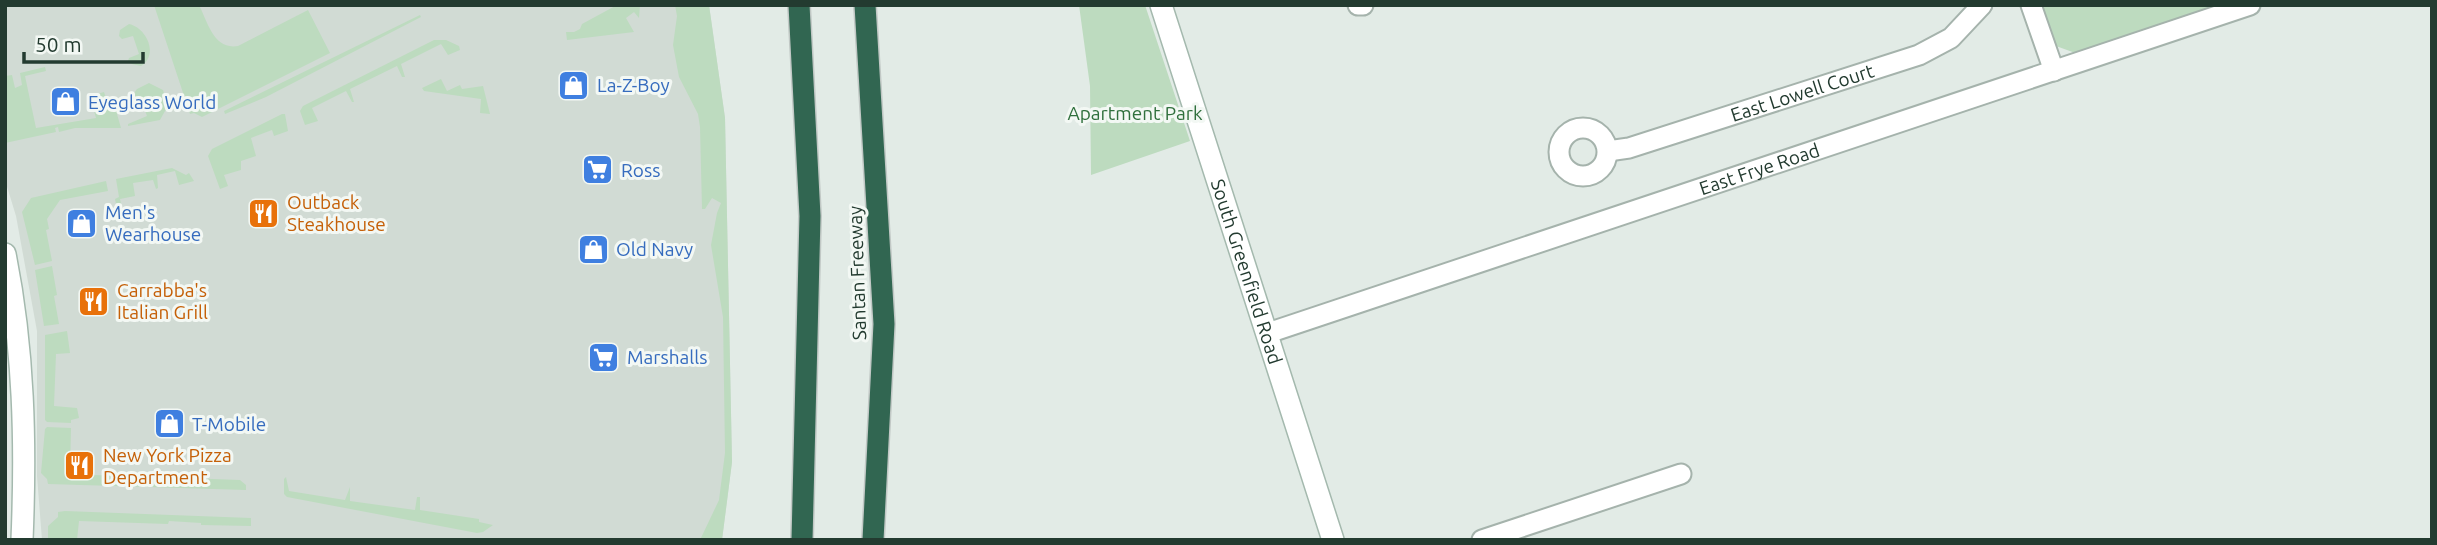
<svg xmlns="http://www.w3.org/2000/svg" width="2437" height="545" font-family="Ubuntu,sans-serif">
<rect width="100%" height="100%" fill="#e2ebe6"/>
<!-- built -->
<path fill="#d1dbd4" d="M5 5H709L725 118 732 462 722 540H42L37 476V331L16 216 5 180Z"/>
<!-- green -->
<path fill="#bddbbf" d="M154 5H199C208 23 214 50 238 46L308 10 330 53 202 117 194 113 190 114Z
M617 5H640L639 18 634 12 626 18 634 32 567 40 566 32H574L580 29 582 24Z
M675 5H709L725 118 732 462 722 540H700L719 500 725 453 723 317 711 245 717 213 721 203 712 198 705 209H702L700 127 698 114 679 77 673 45 677 16Z
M1079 5H1145L1190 141 1091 175 1090 86Z
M2042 5H2223L2078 54 2056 46Z
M420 15 421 17 266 97 225 114 224 111Z
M129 24C147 28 159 55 141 66L132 64 128 61 129 58 139 54 133 36 122 39 119 36 120 30Z
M434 40H446L459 46 460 50 448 55 441 44 401 64 405 77H402L397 66 350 89 354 102H352L346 91 312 108 318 121 305 125 300 111 303 106Z
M45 67 46 71 25 76 36 128 96 118 94 111 100 110 97 94 104 92 108 104 120 101 123 111 117 114 121 128H75L59 132 58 127 55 128 56 132 5 143V76L12 75 15 88 22 85 20 73Z
M441 79 447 91 460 85 462 89 483 86 490 114 480 113 481 99 424 91 422 88Z
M149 83 163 90 169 110 165 111 160 120 128 126V124L147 116 144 108 136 103 134 93 137 89Z
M282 114H285L288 131 274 136 272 130 251 138 256 156 241 161V170L224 175 228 186 220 189 208 156 212 149Z
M172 168 186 175 189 173 194 181 179 185 175 171 157 175 158 188 156 189 153 180 133 183 135 196 120 199 122 208 117 209 115 199 119 197 116 179Z
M106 181 108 191 60 200 47 219 49 229 46 230 52 261 35 265 22 212 31 198Z
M52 266 57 295 54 296 59 324 44 326 35 270Z
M67 331 70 353 56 354 54 406 77 408 79 418 71 420V423L47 422 45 420V335Z
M47 427 71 428 70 474 142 477V480L185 482 186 478 240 480 246 485V490L48 484 47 479 41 473 45 429Z
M286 477 289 491 345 500 350 487V501L415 510 417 497H420V510L479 519V522L493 525 483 532 477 533 287 497 284 494V479Z
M65 511 251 518V526L201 525V523L169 521 168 524 79 521 77 540H48V526L58 517V512Z"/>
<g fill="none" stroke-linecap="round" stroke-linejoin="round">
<defs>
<g id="street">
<path d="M1358 5H1363"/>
<path d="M2031 5 2054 71"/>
<circle cx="1583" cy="152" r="24"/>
<path id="s1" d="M1608 151 1629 148 1919 55 1951 38 1982 5"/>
<path id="s2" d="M1268 333 2250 5"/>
<path d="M1482 540 1681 474"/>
</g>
<g id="secondary">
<path id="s3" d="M1161 5 1333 540"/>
<path d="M5 254C24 349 26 443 22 540"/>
</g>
<path id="highway" d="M799 5 810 216 802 540
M865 5 884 324 873 540"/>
</defs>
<!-- street casing -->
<use href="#street" stroke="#a5b3ac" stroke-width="23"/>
<!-- secondary casing -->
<use href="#secondary" stroke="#a4b9ae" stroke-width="24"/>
<!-- highway casing -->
<use href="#highway" stroke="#c1c8c5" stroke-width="24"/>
<!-- street -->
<use href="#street" stroke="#fff" stroke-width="19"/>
<!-- secondary -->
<use href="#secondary" stroke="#fff" stroke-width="21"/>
<!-- highway -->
<use href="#highway" stroke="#316651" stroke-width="21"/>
</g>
<!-- icons -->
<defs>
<symbol id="shop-square" viewBox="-11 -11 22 22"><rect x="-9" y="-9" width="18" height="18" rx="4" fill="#3f7fe0" stroke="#f3f8f4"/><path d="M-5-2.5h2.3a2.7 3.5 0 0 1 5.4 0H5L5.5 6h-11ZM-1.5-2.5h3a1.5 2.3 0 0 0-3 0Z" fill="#fff"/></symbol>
<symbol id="supermarket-square" viewBox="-11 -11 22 22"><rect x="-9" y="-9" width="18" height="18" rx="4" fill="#3f7fe0" stroke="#f3f8f4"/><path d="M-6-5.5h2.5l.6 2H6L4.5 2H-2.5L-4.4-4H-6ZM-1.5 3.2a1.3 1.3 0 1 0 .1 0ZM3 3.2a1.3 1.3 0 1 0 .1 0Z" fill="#fff"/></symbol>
<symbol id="restaurant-square" viewBox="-11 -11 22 22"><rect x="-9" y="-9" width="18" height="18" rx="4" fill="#e8710a" stroke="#f3f8f4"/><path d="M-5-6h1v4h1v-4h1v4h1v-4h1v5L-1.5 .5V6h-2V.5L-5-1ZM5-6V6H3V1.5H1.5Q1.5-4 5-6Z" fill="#fff"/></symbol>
</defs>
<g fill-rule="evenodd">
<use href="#shop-square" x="556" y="68" width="35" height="35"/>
<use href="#shop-square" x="48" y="84" width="35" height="35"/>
<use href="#supermarket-square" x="580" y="152" width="35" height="35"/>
<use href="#restaurant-square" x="246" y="196" width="35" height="35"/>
<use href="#shop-square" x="64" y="206" width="35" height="35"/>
<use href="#shop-square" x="576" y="232" width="35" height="35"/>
<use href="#restaurant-square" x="76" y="284" width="35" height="35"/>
<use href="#supermarket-square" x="586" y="340" width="35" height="35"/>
<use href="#shop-square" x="152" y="406" width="35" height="35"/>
<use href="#restaurant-square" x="62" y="448" width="35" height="35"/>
</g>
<g text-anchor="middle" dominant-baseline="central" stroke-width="6" stroke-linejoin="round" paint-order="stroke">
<!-- shop labels -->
<g font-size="19" fill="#366cbe" stroke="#f3f8f4" text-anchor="start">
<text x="597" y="85">La-Z-Boy</text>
<text x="88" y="102">Eyeglass World</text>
<text x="621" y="170">Ross</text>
<text x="105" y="212">Men's<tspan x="105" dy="22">Wearhouse</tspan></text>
<text x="616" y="249">Old Navy</text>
<text x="627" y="357">Marshalls</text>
<text x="192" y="424">T-Mobile</text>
</g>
<!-- street labels -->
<g font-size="19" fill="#233b30" stroke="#f3f8f4">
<text stroke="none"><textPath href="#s1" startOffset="203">East Lowell Court</textPath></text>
<text stroke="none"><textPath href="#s2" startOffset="518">East Frye Road</textPath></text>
<text stroke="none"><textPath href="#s3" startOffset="280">South Greenfield Road</textPath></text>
<text transform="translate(857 273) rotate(-92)">Santan Freeway</text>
</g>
<!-- park labels -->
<g font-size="19" fill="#30703d" stroke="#f3f8f4">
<text x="1135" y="113">Apartment Park</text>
</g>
<!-- food labels -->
<g font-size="19" fill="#c56008" stroke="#f3f8f4" text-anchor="start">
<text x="287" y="202">Outback<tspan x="287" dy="22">Steakhouse</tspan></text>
<text x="117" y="290">Carrabba's<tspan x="117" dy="22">Italian Grill</tspan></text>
<text x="103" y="455">New York Pizza<tspan x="103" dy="22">Department</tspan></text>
</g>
</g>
<!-- border -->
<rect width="2437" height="545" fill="none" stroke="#233b30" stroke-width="14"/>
<!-- scale -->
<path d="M24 52v10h119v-10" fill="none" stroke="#233b30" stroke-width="3.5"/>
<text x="35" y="52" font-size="21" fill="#233b30" stroke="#f3f8f4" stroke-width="5" paint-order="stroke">50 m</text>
</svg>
